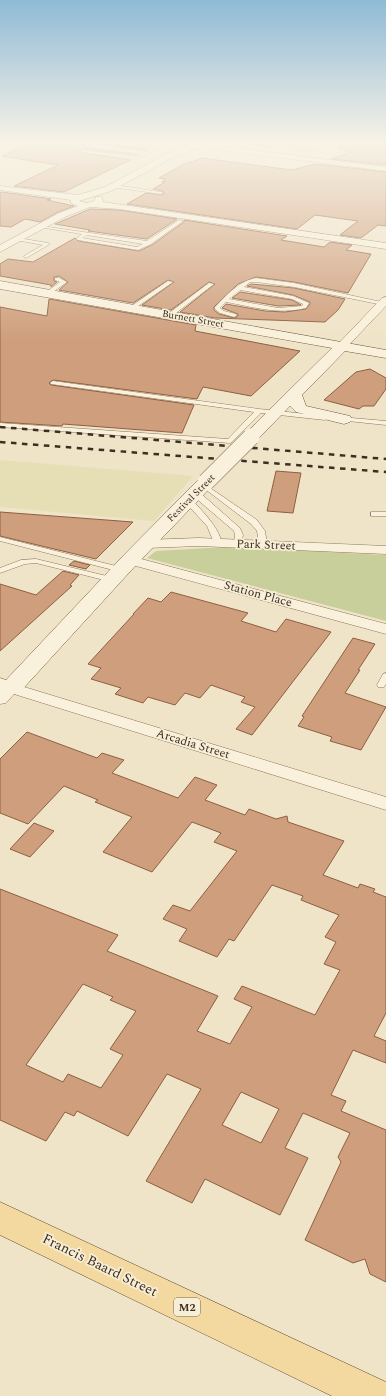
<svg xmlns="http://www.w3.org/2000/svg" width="386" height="1396" font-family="Spectral,serif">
<rect width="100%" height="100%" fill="#f0e4c8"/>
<!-- farmland -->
<path fill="#e6deb5" d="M0 460 193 476 154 521 0 507Z"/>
<!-- green -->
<path fill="#c9cf9b" d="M225 547 386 555V621L147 558 156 551Z"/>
<!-- building -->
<path fill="#cf9f7d" stroke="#8d5f41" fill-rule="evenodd" d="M29 144H84L85 147 137 155 81 149 80 151 81 153 130 160 64 192 14 186 58 165 2 156Z
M96 144H115L148 150H147Z
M340 144H386V165L331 159 351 152 339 149Z
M201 158 292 170 315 164 386 172V226L378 225 361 238 340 235 358 221 315 215 297 229 127 204 146 193 161 195 164 194V192L162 191 153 189 165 182H162L166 179 159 178 188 162H193Z
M2 192 51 199 47 200 74 206 58 212 40 222 25 219 11 227 0 226V193Z
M90 209 119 210 177 219 147 239 88 231 90 230 55 224Z
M184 220 287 236 281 240 324 247 330 242 352 245 346 250 371 254 348 293 294 282 256 277 238 284 214 307V310L219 314 234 318 238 316V314L222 308 226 304 265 311 285 312 306 309 310 304V302L293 295 247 286 251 284 294 288 345 299 338 310 325 322 215 318 180 312 215 284 209 282 171 310 142 305 174 282 168 280 133 303 59 290 68 282 59 276 54 277V281L57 282 51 287V285L0 276V264L8 259 33 262 75 238 78 241 139 251 152 245 184 222Z
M240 292 292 300 301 305 278 306 232 298Z
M49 299 196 325 195 331 300 351 251 396 203 387 197 399 53 380 49 383 51 385 194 405 182 433 63 424 62 426 0 422V307L47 316Z
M370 369 386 378V389L374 406H363L359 409 324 400 356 372Z
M276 471 301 473 293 513 267 511Z
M0 512 133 522 96 559 0 536Z
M74 561 90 565 86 569 69 565Z
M63 571 79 575 70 585 72 586 0 651V584L36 595Z
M171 592 248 613 241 621 276 632 286 619 331 632 252 735 236 729 255 707 241 702 245 697 211 685 200 698 185 693 175 705 148 697 143 703 115 694 121 688 91 679 101 668 88 664 134 614H133L148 598 161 602Z
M353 638 375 644 358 670H360L345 693 386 707 361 750 330 741 332 737 298 726 304 717 302 716Z
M27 732 97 758 102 753 124 760 112 773 178 798 195 777 217 785 205 800 245 815 249 809 276 819 287 816 288 822 344 841 323 875 358 888 360 884 375 889 373 892 386 897V1013L374 1036 386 1041V1063L353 1050 331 1095 346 1101 341 1111 386 1130V1282L370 1274 365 1259 353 1263 305 1240 341 1162 338 1157 350 1133 303 1113 285 1148 308 1158 280 1215 205 1179 192 1203 146 1181 201 1089 167 1074 128 1136 77 1111 74 1116 65 1112 46 1141 0 1120V889L118 935 107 951 218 996 197 1031 230 1044 252 1007 234 999 242 986 315 1015 340 970 324 964 336 942 325 937 339 915 301 900 303 896 272 885 234 941 229 939 217 957 179 941 187 929 163 919 173 905 190 911 237 851 214 842 221 833 192 822 152 872 103 852 132 817 95 802 98 800 64 786 28 824 0 813V759ZM83 984 113 997 110 1000 136 1011 110 1049 123 1055 101 1088 68 1074 63 1082 26 1065ZM241 1092 279 1109 261 1143 222 1125Z
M34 823 54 831 30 857 10 849Z"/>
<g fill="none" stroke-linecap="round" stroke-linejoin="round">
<defs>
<path id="lane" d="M86 144 147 152 152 149 122 144H130L159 149 136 159 81 152 82 150 136 157 143 154 85 146Z
M251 144 300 148 290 144H295L314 150 312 151Z
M114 185 161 192 163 193 161 194 112 187Z
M179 220 183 221 151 244 138 250 78 240 76 239 82 234 39 227 41 226 147 241ZM87 235 143 244 137 247 82 238Z
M18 238 48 243 50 244 26 258 24 257V256L43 245 16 240V239Z
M55 278H59L67 282 49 295H45V293L60 282 55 280Z
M256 278 294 283 386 303 383 305 294 287 256 282H250L244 287 293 296 309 303 306 308C277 315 254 307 226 302L220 308 224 311 236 314 237 315 234 317 220 313 215 309V307C226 296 239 281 256 278ZM240 290 292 299 303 304 302 306 278 308 229 299Z
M168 281 173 282 134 309H130V307Z
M209 283 214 284 172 316H168V314Z
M53 381 259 409 325 416 328 418 325 420 261 413 232 442 230 443 0 427V423L228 439 254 412 51 384 50 383Z
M340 417 386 421V425L338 420 337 419Z
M203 483 257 520 265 531 267 544 266 546H260L259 544 257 531 251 524 201 486 199 485Z
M192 491H198L240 528 243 535 241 545H235L234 543 235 535 234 531 192 495Z
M185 498H191C203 513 217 524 222 543L221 545H215L207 526 185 502Z
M371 512H386V516H371Z
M0 537 124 568 125 570 121 572 0 541Z
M36 559 115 578 116 580 112 582 36 563 25 564 0 573V568L21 560Z
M386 673V684L384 687H378L377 685 383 674Z"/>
<path id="street" d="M190 145 219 146 386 167V171L219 150 195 149 172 158 111 191 79 201 87 203 94 201 96 197H102L103 202 386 243V249L119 209 90 207 65 217 0 252V245L59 213 78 206 71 203V200L0 190V186L78 195 105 187 166 154Z
M386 297V306L346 348H338L337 346 338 344 382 298Z
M199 538 386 546V554L199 546 146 548 141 547 139 544 141 541 146 540Z
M130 556 386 624V634L125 563 123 560 125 557Z
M11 683 386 797V810L14 694 6 703 0 704V689L5 684Z"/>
<path id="secondary" d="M0 281 386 350V358L345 351 302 395 306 406 350 416 352 419 350 422 344 424 296 412 290 406 257 440 251 442 245 440 243 437 245 434 332 348 0 289Z
M206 477 212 478 215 482 212 486 137 564 19 693 11 695 0 692V678L6 680 123 556 200 478Z"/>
<path id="primary" d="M0 1202 386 1382V1396H332L0 1235Z"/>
</defs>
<!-- lane casing -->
<use href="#lane" stroke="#8d765c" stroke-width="1"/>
<!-- street casing -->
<use href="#street" stroke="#8d765c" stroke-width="1"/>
<!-- secondary casing -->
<use href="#secondary" stroke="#6f573f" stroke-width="1"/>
<!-- primary casing -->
<use href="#primary" stroke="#5b4430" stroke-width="1"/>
<!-- lane -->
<use href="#lane" fill="#faf1dc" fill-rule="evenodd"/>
<!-- street -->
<use href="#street" fill="#faf1dc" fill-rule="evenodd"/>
<!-- secondary -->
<use href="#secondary" fill="#faf1dc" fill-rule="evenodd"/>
<!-- primary -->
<use href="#primary" fill="#f3d9a0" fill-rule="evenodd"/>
<!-- rail -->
<path stroke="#3d2e20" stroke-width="2.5" stroke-dasharray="5.5 5.5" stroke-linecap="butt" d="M0 427 386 459
M0 442 386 472"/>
<defs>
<path id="secondary-bridge" d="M206 482 251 437"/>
</defs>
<!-- secondary-bridge casing -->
<use href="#secondary-bridge" stroke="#6f573f" stroke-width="18" stroke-linecap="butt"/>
<!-- secondary-bridge -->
<use href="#secondary-bridge" stroke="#faf1dc" stroke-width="17"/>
</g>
<!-- sky -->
<linearGradient id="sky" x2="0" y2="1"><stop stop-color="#8fbad6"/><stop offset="0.42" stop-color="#f8f3e6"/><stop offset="1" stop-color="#f8f3e6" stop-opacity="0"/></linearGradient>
<rect width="386" height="339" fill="url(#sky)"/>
<g text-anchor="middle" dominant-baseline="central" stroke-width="3.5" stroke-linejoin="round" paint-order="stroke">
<!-- far-street labels -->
<g font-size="10" fill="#3d2e20" stroke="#f7eed8">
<text transform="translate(193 319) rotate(10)">Burnett Street</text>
<text transform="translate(191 498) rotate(-45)">Festival Street</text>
</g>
<!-- shield labels -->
<rect fill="#f7eed8" stroke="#756857" stroke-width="1" x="174" y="1298" width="26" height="18" rx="3"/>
<g font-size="11" font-weight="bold" fill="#3d2e20">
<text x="187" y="1307">M2</text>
</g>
<!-- street labels -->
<g font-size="12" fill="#3d2e20" stroke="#f7eed8">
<text transform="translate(266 545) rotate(2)">Park Street</text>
<text transform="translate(258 594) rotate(15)">Station Place</text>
<text transform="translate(193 744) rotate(17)">Arcadia Street</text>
</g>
<!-- near-street labels -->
<g font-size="14" fill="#3d2e20" stroke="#f7eed8">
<text transform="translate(100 1265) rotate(26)">Francis Baard Street</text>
</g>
</g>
</svg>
